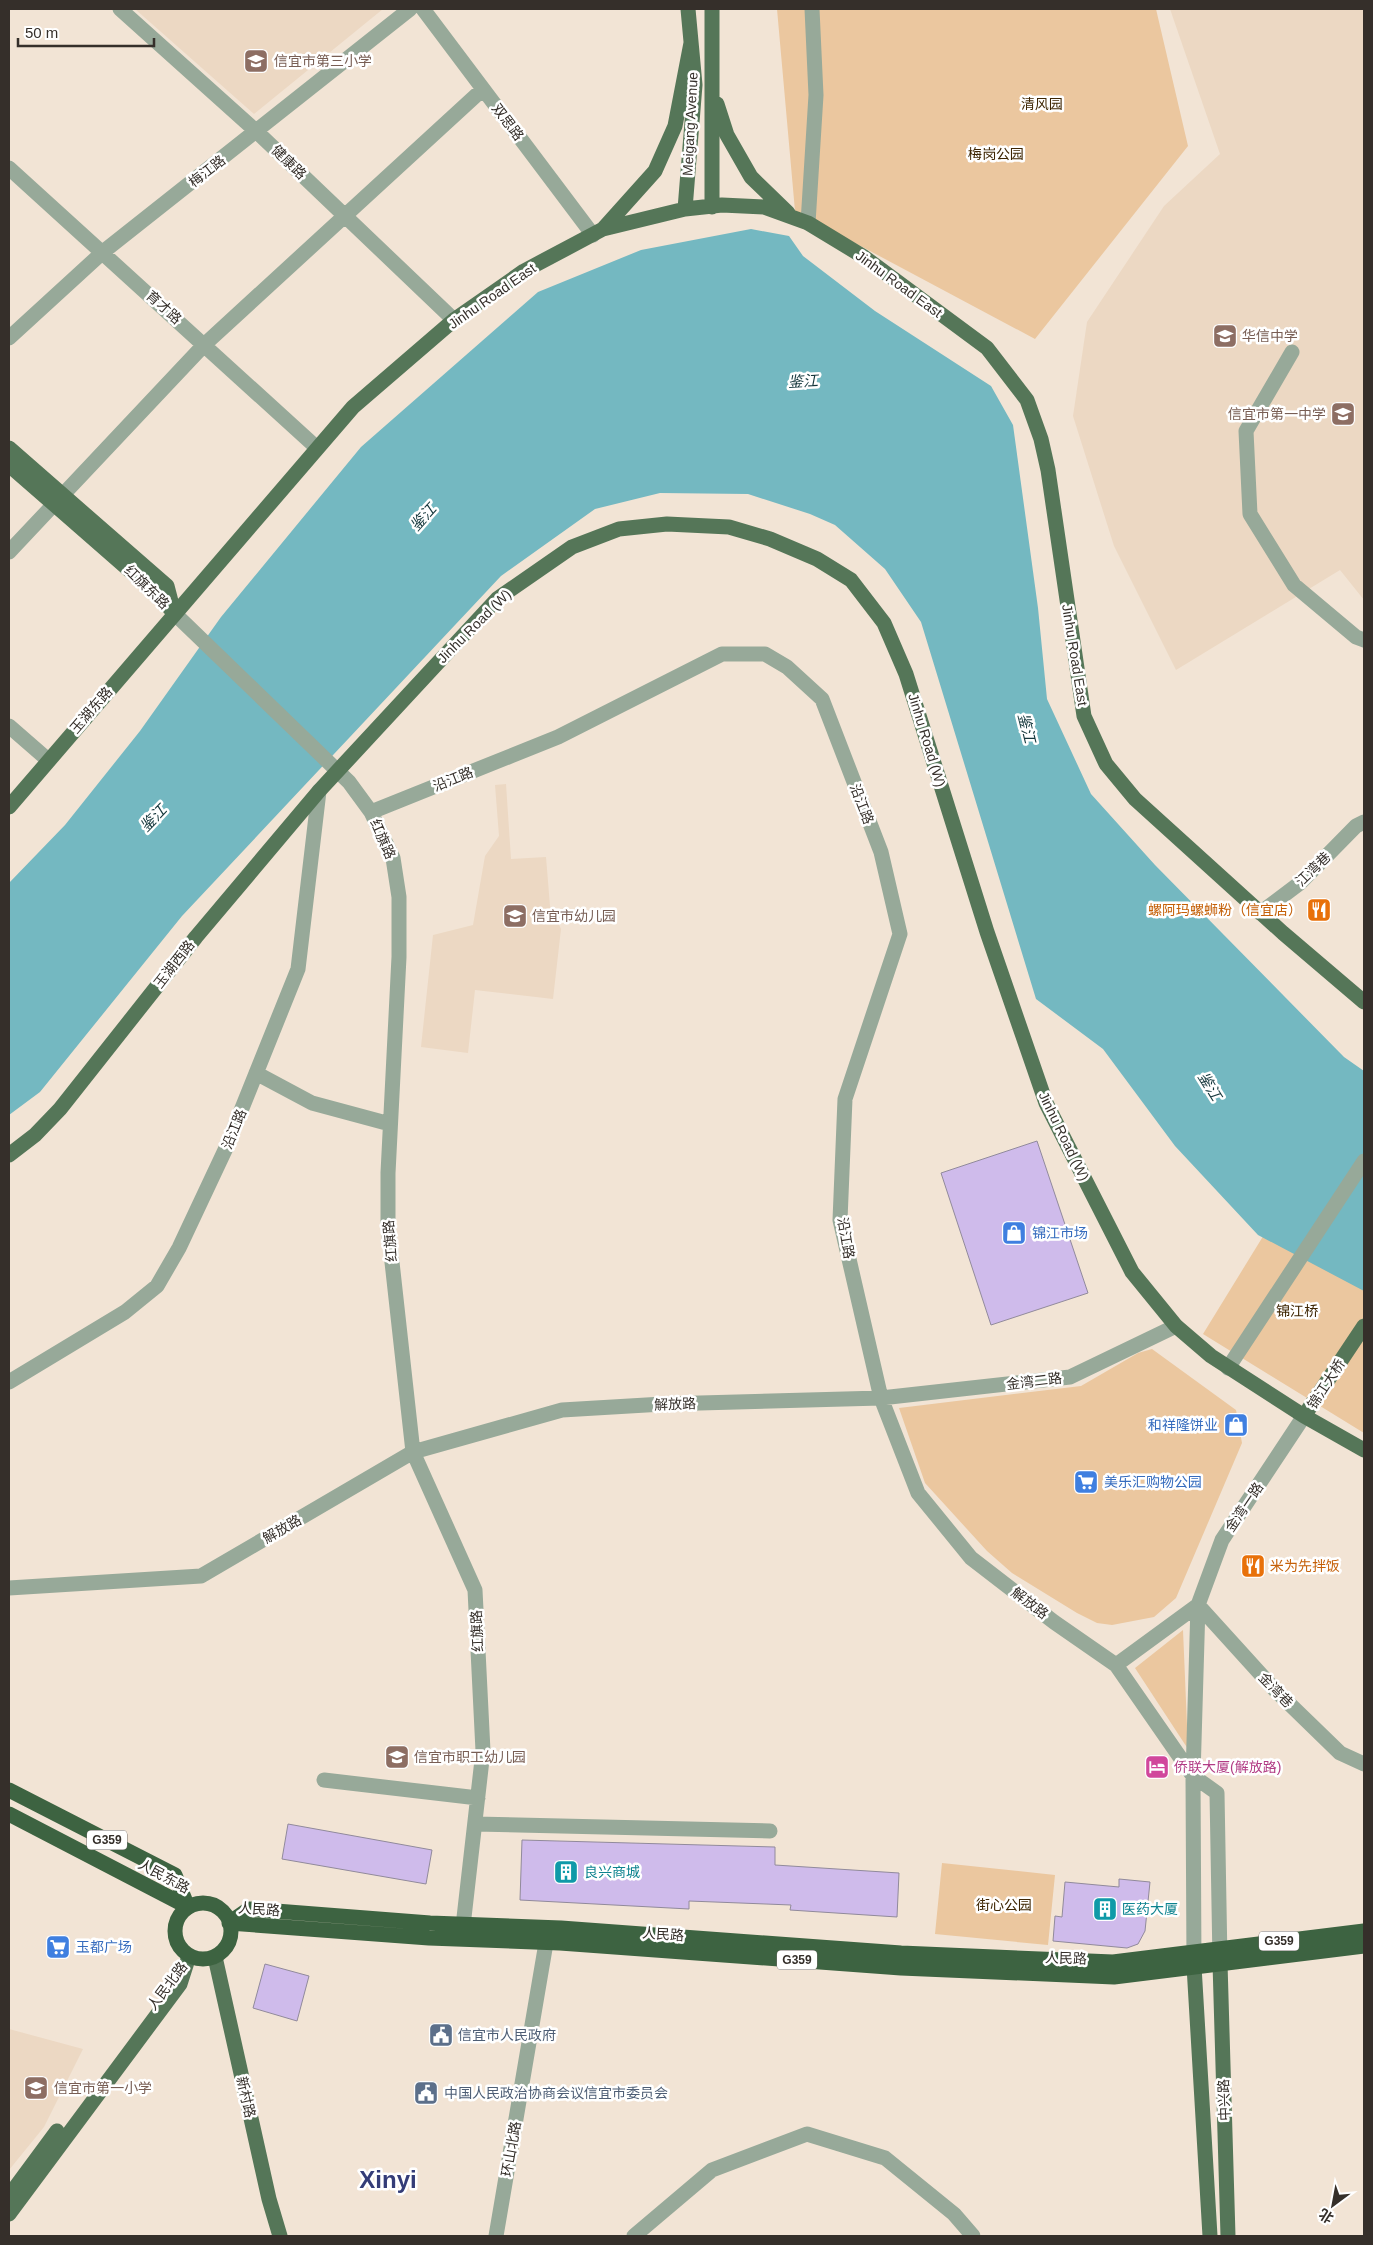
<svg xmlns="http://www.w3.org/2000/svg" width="1373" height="2245" font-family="Helvetica,'Noto Sans SC',sans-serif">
<rect width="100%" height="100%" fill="#f2e4d5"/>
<!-- built -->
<path fill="#ecd8c3" d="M135 9H383L254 114Z
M1170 9H1364V600L1340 570 1176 670 1114 546 1073 416 1087 322 1164 206 1220 154Z
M506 784 511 859 546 857 550 906 561 929 553 999 475 990 468 1053 421 1047 433 935 473 925 485 856 499 836 495 785Z
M9 2029 83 2049 44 2127 9 2170Z"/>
<!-- green -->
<path fill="#ebc79f" d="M777 9H1156L1188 146 1035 339 795 211Z
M1364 1072V1433L1203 1334Z
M1152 1349 1236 1410 1242 1443 1176 1598 1154 1617 1112 1625 1097 1623 1077 1613 1012 1573 987 1551 925 1483 899 1408 1081 1386 1138 1353Z
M1183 1630 1188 1749 1135 1668Z
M942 1863 1055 1875 1048 1945 935 1934Z"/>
<!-- water -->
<path fill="#74b8c1" d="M751 229 789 236 803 256 875 311 991 386 1013 425 1038 608 1047 699 1091 794 1155 865 1344 1057 1364 1071V1291L1258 1235 1175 1146 1103 1049 1036 999 921 622 885 569 835 525 810 514 748 494 660 493 595 509 501 576 182 916 40 1092 9 1115V883L65 825 140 731 221 617 361 447 538 292 641 250Z"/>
<!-- building -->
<path fill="#cfbbeb" stroke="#918a9b" d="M1037 1141 1088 1293 991 1325 941 1173Z
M288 1824 432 1850 426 1884 282 1859Z
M522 1840 775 1847V1865L899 1873 897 1917 790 1910 791 1905 689 1901V1909L520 1900Z
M1119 1879 1150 1882 1145 1931 1138 1944 1127 1948 1053 1941 1055 1916 1062 1917 1065 1882 1119 1887Z
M265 1964 309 1976 297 2021 253 2008Z"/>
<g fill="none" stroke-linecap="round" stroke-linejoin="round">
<!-- minor -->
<path stroke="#97a999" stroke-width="15" d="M120 9 257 132 454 320
M423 9 593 235
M9 168 317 448
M808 223 816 95 812 9
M9 338 103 252 410 9
M1292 352 1246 431 1250 514 1294 585 1356 637 1364 640
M9 552 204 345 483 89
M174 613 349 782 371 812 393 858 399 897V957L388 1173V1226L413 1452 475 1590 483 1751 462 1935
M9 726 48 760
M371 812 558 737 722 654H765L787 667 822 699 881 852 900 934 845 1099 840 1220 881 1398 918 1493 971 1558 1054 1622 1116 1665 1193 1776 1194 1963
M1260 913 1300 883 1356 826 1364 822
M256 1073 312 1103 390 1124
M1228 1368 1364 1161
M9 1382 125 1312 157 1286 179 1248 226 1148 298 969 319 791
M9 1588 201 1576 413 1452 562 1410 663 1404 881 1398 1070 1377 1176 1326
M1198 1605 1275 1690 1340 1753 1364 1764
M1116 1665 1198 1605
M324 1780 478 1798
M475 1824 770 1831
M1220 1961 1217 1793 1193 1776 1198 1605 1222 1540 1304 1416
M496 2236 546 1943
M634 2236 712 2170 807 2134 885 2158 954 2214 973 2236"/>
<!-- major -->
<path stroke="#557658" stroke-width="15" d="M717 104 727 135 751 177 788 213
M712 207V9
M685 209 695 85 688 9
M603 229 655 171 675 126 691 43
M9 448 167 586 174 613 159 596 9 465
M9 807 353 407 454 320 524 271 603 229 685 209 722 205 764 207 808 223 864 257 987 348 1027 400 1041 439 1048 470 1084 716 1106 764 1135 799 1283 933 1364 1002
M9 1155 35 1135 60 1109 196 937 319 791 497 599 572 547 619 529 667 524 729 527 770 539 817 559 851 580 884 623 906 674 987 932 1046 1103 1132 1272 1176 1326 1211 1356 1304 1416 1364 1450
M1304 1416 1364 1326
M215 1957 269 2199 280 2236
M1220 1963 1228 2236
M1194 1966 1210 2236
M9 2196 57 2131
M9 2214 180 1984 189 1956"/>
<!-- highway -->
<path stroke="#3d6341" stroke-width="15" d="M9 1790 175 1875 188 1907
M9 1814 188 1907
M175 1931a28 28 0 1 1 56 0a28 28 0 1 1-56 0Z
M229 1923 249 1909 430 1923 561 1928 901 1953 1113 1962 1364 1931
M229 1923 429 1938 560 1943 901 1968 1114 1977 1364 1946"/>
</g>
<!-- icons -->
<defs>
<symbol id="school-square" viewBox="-11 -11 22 22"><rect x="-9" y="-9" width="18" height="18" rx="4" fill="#8d6e63" stroke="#fff"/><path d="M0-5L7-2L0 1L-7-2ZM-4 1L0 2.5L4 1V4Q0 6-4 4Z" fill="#fff"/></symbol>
<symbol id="restaurant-square" viewBox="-11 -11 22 22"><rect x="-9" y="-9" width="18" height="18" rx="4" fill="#e8710a" stroke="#fff"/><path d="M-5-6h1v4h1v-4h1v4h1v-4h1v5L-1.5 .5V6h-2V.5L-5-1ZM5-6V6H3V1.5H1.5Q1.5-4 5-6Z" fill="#fff"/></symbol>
<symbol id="shop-square" viewBox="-11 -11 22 22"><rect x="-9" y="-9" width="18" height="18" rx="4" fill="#3f7fe0" stroke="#fff"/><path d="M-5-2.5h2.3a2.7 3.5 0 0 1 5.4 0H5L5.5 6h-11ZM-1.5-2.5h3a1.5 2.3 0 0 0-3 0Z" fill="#fff"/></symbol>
<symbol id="supermarket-square" viewBox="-11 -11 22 22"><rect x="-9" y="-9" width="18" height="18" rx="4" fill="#3f7fe0" stroke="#fff"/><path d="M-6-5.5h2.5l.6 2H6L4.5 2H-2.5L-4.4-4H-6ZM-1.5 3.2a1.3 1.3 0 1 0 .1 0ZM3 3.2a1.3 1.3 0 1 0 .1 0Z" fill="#fff"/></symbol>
<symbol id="hotel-square" viewBox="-11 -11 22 22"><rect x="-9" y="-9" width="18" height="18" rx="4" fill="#d1479c" stroke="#fff"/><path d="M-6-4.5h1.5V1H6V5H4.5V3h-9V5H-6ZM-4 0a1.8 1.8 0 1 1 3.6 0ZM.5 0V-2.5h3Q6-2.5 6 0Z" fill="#fff"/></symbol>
<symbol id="building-square" viewBox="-11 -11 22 22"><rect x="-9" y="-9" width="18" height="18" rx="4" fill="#0f9aa8" stroke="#fff"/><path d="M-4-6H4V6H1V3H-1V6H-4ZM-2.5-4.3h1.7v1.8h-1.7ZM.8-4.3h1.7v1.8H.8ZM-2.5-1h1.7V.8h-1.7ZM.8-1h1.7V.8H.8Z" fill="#fff"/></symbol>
<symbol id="civic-square" viewBox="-11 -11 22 22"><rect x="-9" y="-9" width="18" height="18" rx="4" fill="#5c6f8a" stroke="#fff"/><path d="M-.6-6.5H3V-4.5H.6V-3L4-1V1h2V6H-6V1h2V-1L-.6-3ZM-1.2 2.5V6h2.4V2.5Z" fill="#fff"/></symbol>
</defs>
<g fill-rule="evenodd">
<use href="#school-square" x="242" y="47" width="28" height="28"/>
<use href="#school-square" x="1211" y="322" width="28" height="28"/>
<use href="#school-square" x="1329" y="400" width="28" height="28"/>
<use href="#restaurant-square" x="1305" y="896" width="28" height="28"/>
<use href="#school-square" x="501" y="902" width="28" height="28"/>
<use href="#shop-square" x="1000" y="1219" width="28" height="28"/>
<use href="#shop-square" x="1222" y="1411" width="28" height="28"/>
<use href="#supermarket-square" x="1072" y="1468" width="28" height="28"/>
<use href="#restaurant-square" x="1239" y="1552" width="28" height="28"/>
<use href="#school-square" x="383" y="1743" width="28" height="28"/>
<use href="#hotel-square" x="1143" y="1753" width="28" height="28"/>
<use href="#building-square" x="552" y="1858" width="28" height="28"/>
<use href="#building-square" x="1091" y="1895" width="28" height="28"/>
<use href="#supermarket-square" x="44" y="1933" width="28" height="28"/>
<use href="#civic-square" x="427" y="2021" width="28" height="28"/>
<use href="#school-square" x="22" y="2074" width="28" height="28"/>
<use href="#civic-square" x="412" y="2079" width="28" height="28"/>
</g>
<g text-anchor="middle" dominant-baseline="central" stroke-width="5" stroke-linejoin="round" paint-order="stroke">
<!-- shield labels -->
<g fill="#fff" stroke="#726d6a" stroke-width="1">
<rect x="87" y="1830.5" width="40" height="19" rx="4"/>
<rect x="1259" y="1931.5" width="40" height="19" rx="4"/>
<rect x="777" y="1950.5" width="40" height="19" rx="4"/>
</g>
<g font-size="12" font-weight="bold" fill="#352f2a">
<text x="107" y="1840">G359</text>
<text x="1279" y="1941">G359</text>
<text x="797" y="1960">G359</text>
</g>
<!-- education labels -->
<g font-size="14" fill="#785e54" stroke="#fff" text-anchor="start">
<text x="274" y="61">信宜市第三小学</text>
<text x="1242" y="336">华信中学</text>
<text x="1326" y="414" text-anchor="end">信宜市第一中学</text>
<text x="532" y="916">信宜市幼儿园</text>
<text x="414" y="1757">信宜市职工幼儿园</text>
<text x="54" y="2088">信宜市第一小学</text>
</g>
<!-- park labels -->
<g font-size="14" fill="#3e2603" stroke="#fff">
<text x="1042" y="104">清风园</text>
<text x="996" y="154">梅岗公园</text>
<text x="1297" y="1311">锦江桥</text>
<text x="1004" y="1905">街心公园</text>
</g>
<!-- street labels -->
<g font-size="14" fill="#352f2a" stroke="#fff">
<text transform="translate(508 122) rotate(53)">双思路</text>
<text transform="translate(690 124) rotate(-87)">Meigang Avenue</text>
<text transform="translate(289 162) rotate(44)">健康路</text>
<text transform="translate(207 171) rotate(-38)">梅江路</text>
<text transform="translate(899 284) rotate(36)">Jinhu Road East</text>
<text transform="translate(492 296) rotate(-35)">Jinhu Road East</text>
<text transform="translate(164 307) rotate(42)">育才路</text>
<text transform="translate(147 587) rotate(44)">红旗东路</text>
<text transform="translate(474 626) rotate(-45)">Jinhu Road (W)</text>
<text transform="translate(1075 655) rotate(81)">Jinhu Road East</text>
<text transform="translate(91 710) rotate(-49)">玉湖东路</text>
<text transform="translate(927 740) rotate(73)">Jinhu Road (W)</text>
<text transform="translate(453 779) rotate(-22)">沿江路</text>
<text transform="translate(862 804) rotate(69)">沿江路</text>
<text transform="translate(383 839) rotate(66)">红旗路</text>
<text transform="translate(1313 869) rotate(-44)">江湾巷</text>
<text transform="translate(174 964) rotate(-52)">玉湖西路</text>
<text transform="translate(234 1129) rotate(-68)">沿江路</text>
<text transform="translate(1064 1136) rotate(64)">Jinhu Road (W)</text>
<text transform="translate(846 1238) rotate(80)">沿江路</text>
<text transform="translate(390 1241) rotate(-95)">红旗路</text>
<text transform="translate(1034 1381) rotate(-7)">金湾二路</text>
<text transform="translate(1326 1384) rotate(-57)">锦江大桥</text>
<text transform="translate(675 1404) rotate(-2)">解放路</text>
<text transform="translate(1244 1507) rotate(-56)">金湾一路</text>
<text transform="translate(282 1529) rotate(-30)">解放路</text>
<text transform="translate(1030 1603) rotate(37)">解放路</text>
<text transform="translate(477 1631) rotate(-93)">红旗路</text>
<text transform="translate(1276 1690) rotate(46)">金湾巷</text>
<text transform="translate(164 1876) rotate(28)">人民东路</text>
<text transform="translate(259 1909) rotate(4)">人民路</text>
<text transform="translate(663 1934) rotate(4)">人民路</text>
<text transform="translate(1066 1958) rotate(2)">人民路</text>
<text transform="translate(167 1986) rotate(-53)">人民北路</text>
<text transform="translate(246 2097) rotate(77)">新村路</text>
<text transform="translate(1224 2100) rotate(-92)">中兴路</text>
<text transform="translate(511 2149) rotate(-80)">环山北路</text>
</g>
<!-- food labels -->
<g font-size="14" fill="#c56008" stroke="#fff" text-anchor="end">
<text x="1302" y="910">螺阿玛螺蛳粉（信宜店）</text>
<text x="1270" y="1566" text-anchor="start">米为先拌饭</text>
</g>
<!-- shop labels -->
<g font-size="14" fill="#366cbe" stroke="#fff" text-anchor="start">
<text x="1032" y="1233">锦江市场</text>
<text x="1218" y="1425" text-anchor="end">和祥隆饼业</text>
<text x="1104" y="1482">美乐汇购物公园</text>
<text x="76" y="1947">玉都广场</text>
</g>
<!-- hotel labels -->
<g font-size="14" fill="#b23c85" stroke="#fff" text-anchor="start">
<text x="1174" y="1767">侨联大厦(解放路)</text>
</g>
<!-- culture labels -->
<g font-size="14" fill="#0d838f" stroke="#fff" text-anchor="start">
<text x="584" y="1872">良兴商城</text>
<text x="1122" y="1909">医药大厦</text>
</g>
<!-- service labels -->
<g font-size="14" fill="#4e5e75" stroke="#fff" text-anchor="start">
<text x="458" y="2035">信宜市人民政府</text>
<text x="444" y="2093">中国人民政治协商会议信宜市委员会</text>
</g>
<!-- water labels -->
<g font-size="15" font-style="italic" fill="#15373c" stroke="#fff">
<text transform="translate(803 381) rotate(-3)">鉴江</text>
<text transform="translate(423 517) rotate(-48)">鉴江</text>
<text transform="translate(1027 728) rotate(76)">鉴江</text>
<text transform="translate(153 818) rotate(-46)">鉴江</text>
<text transform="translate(1210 1086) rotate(58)">鉴江</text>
</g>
<!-- town labels -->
<g font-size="24" font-weight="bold" fill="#343c77" stroke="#fff">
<text x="388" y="2179">Xinyi</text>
</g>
</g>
<!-- border -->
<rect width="1373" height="2245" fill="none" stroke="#352f2a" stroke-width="20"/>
<!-- north arrow -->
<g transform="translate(1333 2205) rotate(212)" stroke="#ffffff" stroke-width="4" paint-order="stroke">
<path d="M0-4L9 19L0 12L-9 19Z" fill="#352f2a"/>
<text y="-8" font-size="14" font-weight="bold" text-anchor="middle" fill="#352f2a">北</text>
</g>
<!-- scale -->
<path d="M18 38v8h136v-8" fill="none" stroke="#352f2a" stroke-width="2.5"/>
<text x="25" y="38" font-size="15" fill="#352f2a" stroke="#ffffff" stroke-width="4" paint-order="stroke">50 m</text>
</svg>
